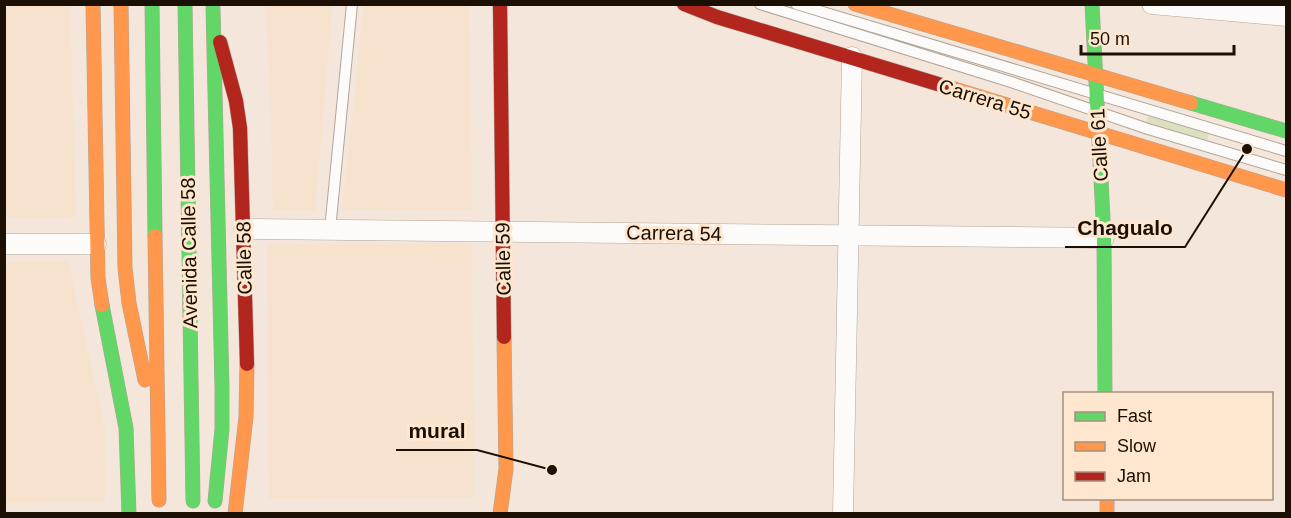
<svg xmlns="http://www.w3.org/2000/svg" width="1291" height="518" font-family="Helvetica,sans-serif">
<rect width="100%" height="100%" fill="#f4e6da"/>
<!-- built -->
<path fill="#f7e2ce" d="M4 5H70L76 217 5 218Z
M265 5H332L315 211H273L270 82Z
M364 5H469L472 210H342Z
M472 243 474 498 269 499 267 245Z
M68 261 105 429V501L5 503V262Z"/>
<!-- green -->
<path fill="#dce0be" d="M1149 115 1209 133 1207 142 1146 123Z"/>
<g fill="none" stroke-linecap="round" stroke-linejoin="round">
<defs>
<path id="lane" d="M760 4 1011 82 1148 129 1286 170
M796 4 1286 151
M330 230 352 4"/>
<path id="street" d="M1152 4 1286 16
M244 229 1104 238
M4 244H96
M843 514 852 57"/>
<path id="fast" d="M152 4 155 236
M185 4 193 501
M1092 4 1104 238 1105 394
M213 8 222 387V429L215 501
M1191 103 1286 131
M102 305 126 428 129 514"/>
<path id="slow" d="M93 4 98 278 102 305
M121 4 125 268 129 303 145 380
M855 4 1191 103
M951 88 1286 190
M155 236 159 500
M1107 498V514
M235 514 246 417 247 364
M500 514 506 469 504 337"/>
<path id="jam" d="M500 4 504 337
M684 4 717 17 951 88
M220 42 236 101 240 128 247 364"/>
</defs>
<!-- lane casing -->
<use href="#lane" stroke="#b2a599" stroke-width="12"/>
<!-- street casing -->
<use href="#street" stroke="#b2a599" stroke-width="21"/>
<!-- fast casing -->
<use href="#fast" stroke="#b2a599" stroke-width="15"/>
<!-- slow casing -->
<use href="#slow" stroke="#b2a599" stroke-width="15"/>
<!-- jam casing -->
<use href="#jam" stroke="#b2a599" stroke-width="15"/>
<!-- lane -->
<use href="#lane" stroke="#fdfbf9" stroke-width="10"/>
<!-- street -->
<use href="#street" stroke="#fdfbf9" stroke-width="20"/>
<!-- fast -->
<use href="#fast" stroke="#63d668" stroke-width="14"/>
<!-- slow -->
<use href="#slow" stroke="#ff974d" stroke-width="14"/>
<!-- jam -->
<use href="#jam" stroke="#b3261e" stroke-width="14"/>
</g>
<g text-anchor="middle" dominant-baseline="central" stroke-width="6" stroke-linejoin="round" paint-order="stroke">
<!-- street labels -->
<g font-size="20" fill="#1c0f03" stroke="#fee6cf">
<text transform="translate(985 99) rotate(17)">Carrera 55</text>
<text transform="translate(1099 145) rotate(-93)">Calle 61</text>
<text transform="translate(674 233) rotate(1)">Carrera 54</text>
<text transform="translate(189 253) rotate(-91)">Avenida Calle 58</text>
<text transform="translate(244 258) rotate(-91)">Calle 58</text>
<text transform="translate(503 259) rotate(-91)">Calle 59</text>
</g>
</g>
<!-- callouts -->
<path fill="none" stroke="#1c0f03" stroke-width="2" d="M1247 149L1185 247H1065M552 470L477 450H396"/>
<g fill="#1c0f03" stroke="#fee6cf" stroke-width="2">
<circle cx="1247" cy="149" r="6"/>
<circle cx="552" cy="470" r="6"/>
</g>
<g font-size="21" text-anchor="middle" font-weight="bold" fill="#1c0f03" stroke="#fee6cf" stroke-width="6" stroke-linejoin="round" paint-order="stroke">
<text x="1125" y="235">Chagualo</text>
<text x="437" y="438">mural</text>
</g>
<!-- border -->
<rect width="1291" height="518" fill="none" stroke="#1c0f03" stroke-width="12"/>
<!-- legend -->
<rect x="1063" y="392" width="210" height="108" fill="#fee6cf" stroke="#a4907d" stroke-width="1.5"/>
<rect x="1075" y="412" width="30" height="9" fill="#63d668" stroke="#a4907d" stroke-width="1.5"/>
<text x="1117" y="422" font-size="18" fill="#1c0f03">Fast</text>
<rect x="1075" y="442" width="30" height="9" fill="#ff974d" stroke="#a4907d" stroke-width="1.5"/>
<text x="1117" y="452" font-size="18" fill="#1c0f03">Slow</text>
<rect x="1075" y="472" width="30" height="9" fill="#b3261e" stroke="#a4907d" stroke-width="1.5"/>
<text x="1117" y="482" font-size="18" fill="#1c0f03">Jam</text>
<!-- scale -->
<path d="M1081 45v9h153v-9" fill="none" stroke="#1c0f03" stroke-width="3"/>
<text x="1090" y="45" font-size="18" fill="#1c0f03" stroke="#fee6cf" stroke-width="4.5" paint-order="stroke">50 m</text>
</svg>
